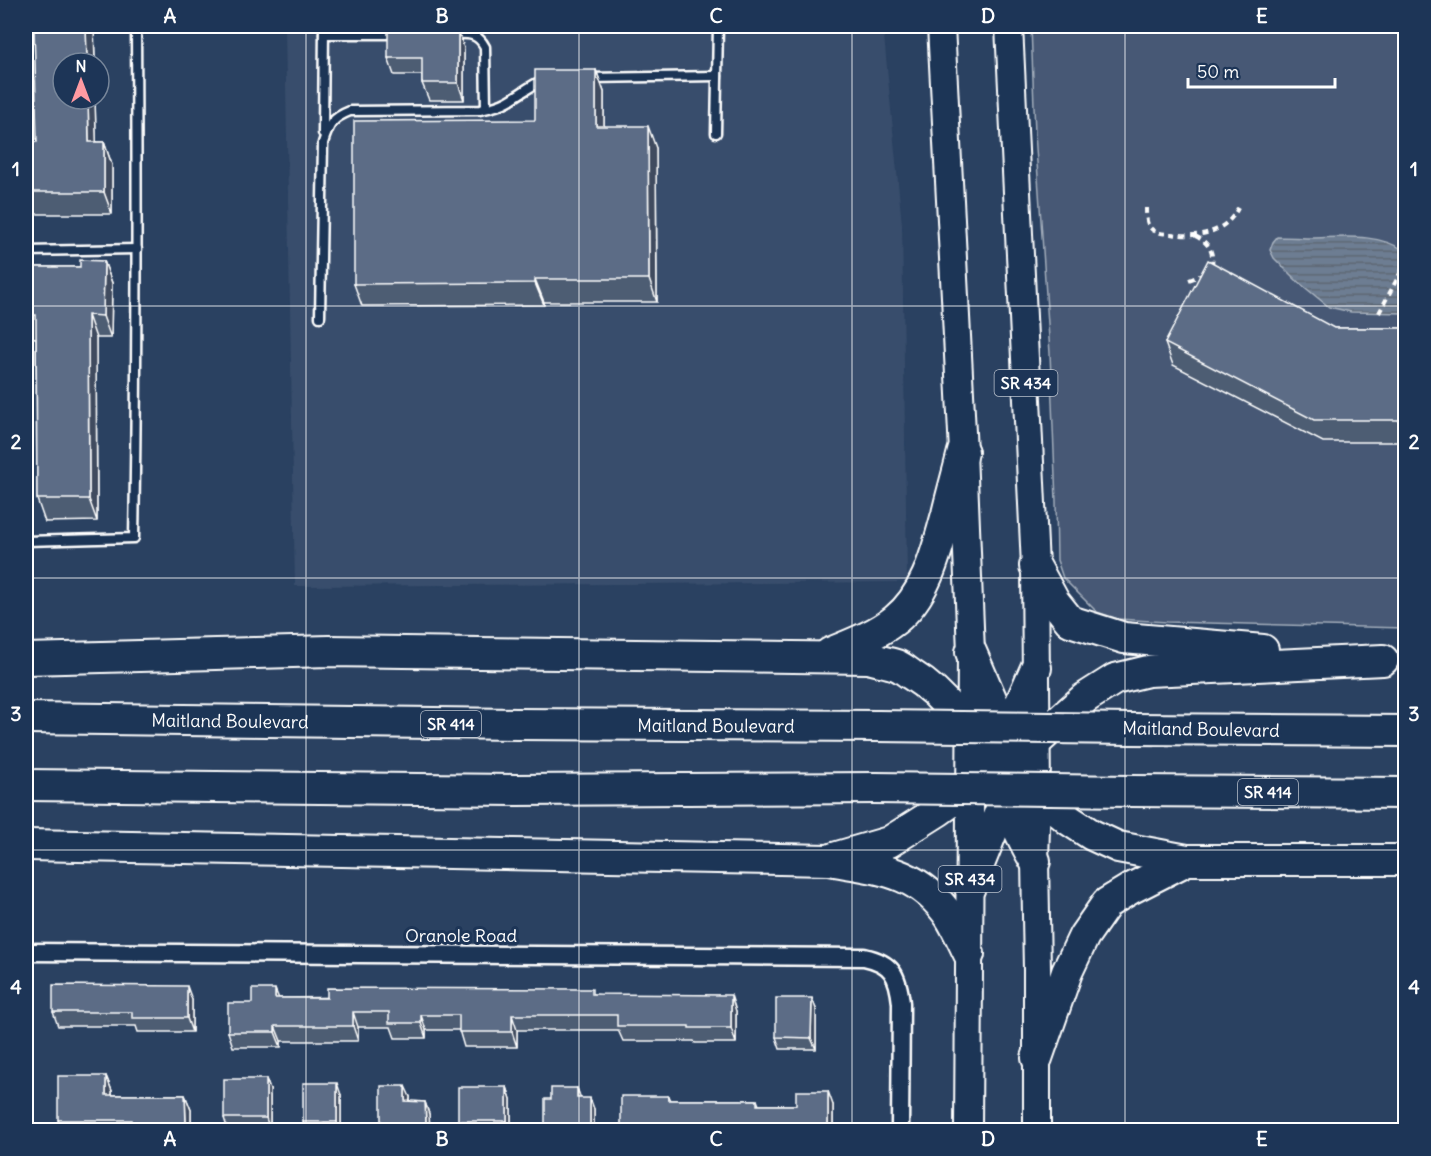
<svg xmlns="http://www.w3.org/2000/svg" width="1431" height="1156" viewBox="0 0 1431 1156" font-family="Delius,sans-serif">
  <defs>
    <pattern id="water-rules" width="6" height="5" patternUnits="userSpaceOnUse" patternTransform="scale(1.5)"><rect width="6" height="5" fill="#6d7d92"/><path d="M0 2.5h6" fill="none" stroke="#5e6772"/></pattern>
  </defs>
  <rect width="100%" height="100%" fill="#2a4161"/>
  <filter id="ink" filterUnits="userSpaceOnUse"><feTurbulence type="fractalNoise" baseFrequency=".0167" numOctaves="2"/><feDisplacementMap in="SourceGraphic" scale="12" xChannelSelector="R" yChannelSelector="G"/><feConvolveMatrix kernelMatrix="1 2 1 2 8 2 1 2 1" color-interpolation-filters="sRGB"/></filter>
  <g filter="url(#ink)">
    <!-- built -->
    <polygon fill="#394e6c" points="285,26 883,26 902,225 907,582 295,586"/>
    <!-- grass -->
    <polygon fill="#465975" stroke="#a2acba" stroke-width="1.5" points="1031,26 1405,26 1405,628 1167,622 1118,619 1097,612 1063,578 1057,560 1056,501 1050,353 1035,133"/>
    <!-- water -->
    <path fill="url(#water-rules)" stroke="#a7b1be" stroke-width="1.5" d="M1277 237C1289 237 1302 238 1314 238 1345 237 1378 233 1405 251V313L1351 312 1329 307 1296 280 1274 258 1270 250 1273 242Z"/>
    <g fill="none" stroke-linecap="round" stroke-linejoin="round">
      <defs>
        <g id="service">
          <polyline points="324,34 398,34"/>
          <path d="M450 34C466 34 477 31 485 47L486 108"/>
          <polyline points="589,78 717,76"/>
          <polyline points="323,133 324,26"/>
          <polyline points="716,133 718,26"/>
          <polyline points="26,251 137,249"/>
          <path d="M320 317 323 143C329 124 332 118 350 111L480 110C490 108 499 106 508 101 520 94 530 86 543 80"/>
          <path d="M26 541 134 538C137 367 137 196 136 26"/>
        </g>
        <path id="minor" d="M26 952 864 957C892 963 898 975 901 1003L900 1130"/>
        <g id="primary">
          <polyline points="941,26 963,452 971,652 968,1130"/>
          <polyline points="1009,26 1035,566 1037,793 1035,861 1037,970 1037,1130"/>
        </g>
        <g id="motorway">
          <polyline points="1035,566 1054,601 1070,621 1124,638 1263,650"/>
          <polyline points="971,652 1021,768 1037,793 1069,820 1092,835 1118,847 1187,860 1406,860"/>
          <path d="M830 653C852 644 876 635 895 620 927 595 937 550 947 514 952 493 958 472 963 452"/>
          <path d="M26 659 329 651 869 658C878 661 888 662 896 665 902 667 907 672 912 675 930 686 943 699 956 715 992 761 1007 812 1035 861"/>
          <path id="s1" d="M26 718 517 724 877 726"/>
          <polyline points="1132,729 1406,731"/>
          <polyline points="26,785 515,790 875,788"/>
          <polyline points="1131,791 1406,793"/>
          <path d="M26 845 829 860C879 869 918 870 950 917 957 928 963 942 969 954"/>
          <polyline points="834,858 889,842 938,811 970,788 988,765 1006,736 1036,668"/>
          <polyline points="970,887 1005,799 1021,768 1037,741 1085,698 1115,679 1148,671 1383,660"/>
          <polyline points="1037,1058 1067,972 1084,936 1107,903 1130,889 1187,860"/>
        </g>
      </defs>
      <!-- service casing -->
      <use href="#service" stroke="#fff" stroke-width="13"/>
      <!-- minor casing -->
      <use href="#minor" stroke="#fff" stroke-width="21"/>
      <!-- primary casing -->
      <use href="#primary" stroke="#fff" stroke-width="30"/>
      <!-- motorway casing -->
      <use href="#motorway" stroke="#fff" stroke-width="34"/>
      <!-- path -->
      <g stroke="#fff" stroke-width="4" stroke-dasharray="6 4.5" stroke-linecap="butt">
        <path d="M1146 208C1146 213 1146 222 1149 226 1153 233 1163 234 1171 234 1196 238 1225 234 1238 208"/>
        <path d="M1195 236C1208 242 1214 251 1212 265"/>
        <polyline points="1189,280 1202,275"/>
        <polyline points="1379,313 1406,262"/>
      </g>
      <!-- service -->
      <use href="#service" stroke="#1d3557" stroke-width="8"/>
      <!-- minor -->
      <use href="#minor" stroke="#1d3557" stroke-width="16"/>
      <!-- primary -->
      <use href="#primary" stroke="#1d3557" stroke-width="26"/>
      <!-- motorway -->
      <use href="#motorway" stroke="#1d3557" stroke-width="30"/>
      <defs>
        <g id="motorway-bridge">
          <polyline points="877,726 1132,729"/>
          <polyline points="875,788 1131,791"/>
        </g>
      </defs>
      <!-- motorway-bridge casing -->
      <use href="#motorway-bridge" stroke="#fff" stroke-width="34" stroke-linecap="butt"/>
      <!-- motorway-bridge -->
      <use href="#motorway-bridge" stroke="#1d3557" stroke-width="30"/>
    </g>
    <!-- wall -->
    <g fill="#4e5d73" stroke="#fff" stroke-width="1.5">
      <polygon points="34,26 94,26 95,63 63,63 63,99 95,99 96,142 104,142 112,165 112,214 26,214 26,142 37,142"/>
      <polygon points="458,30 464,48 464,100 429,100 422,83 422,75 394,75 388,58"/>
      <polygon points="596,70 604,92 604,126 656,148 657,302 544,302 544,305 362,306 354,284 535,120"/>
      <polygon points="104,261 112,283 111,338 96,338 97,521 45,522 37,499 36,338 26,337 26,267 80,267"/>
      <polygon points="1334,328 1406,328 1406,442 1323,442 1173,365 1165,343"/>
      <polygon points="594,994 736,1011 736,1043 695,1043 694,1041 623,1041 618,1030 517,1030 517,1047 464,1047 459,1030 426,1030 426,1038 395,1038 391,1027 358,1027 358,1041 281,1041 281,1047 233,1047 228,1032 252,1003 279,998"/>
      <polygon points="192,1000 192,1032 138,1032 136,1026 58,1026 53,1012"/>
      <polygon points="816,1009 816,1049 780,1049 776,1037"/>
      <polygon points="106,1076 112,1091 112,1095 185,1095 191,1110 191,1131 62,1131 58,1120"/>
      <polygon points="266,1079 270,1090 270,1130 228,1130 224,1118"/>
      <polygon points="507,1087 511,1099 511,1131 462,1131 458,1121"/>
      <polygon points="577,1088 580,1098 594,1109 594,1131 546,1131 545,1127 551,1099"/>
      <polygon points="341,1095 341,1131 306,1131 303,1122"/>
      <polygon points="668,1096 670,1100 757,1100 759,1105 833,1105 833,1131 621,1131 621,1129"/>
      <polygon points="410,1097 410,1101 425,1102 429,1114 430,1131 383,1131 381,1124"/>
    </g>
    <!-- shaded-wall -->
    <g fill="#404c5e" stroke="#fff" stroke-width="1.5">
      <polygon points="86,26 94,26 95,63 87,63"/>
      <polygon points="458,30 464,48 464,100 458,83"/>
      <polygon points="596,70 604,92 604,148 596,126"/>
      <polygon points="88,99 95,99 97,165 89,142"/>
      <polygon points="648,126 656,148 657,302 649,279"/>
      <polygon points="104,142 112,165 112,214 104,192"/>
      <polygon points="104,261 112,283 111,338 103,316"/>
      <polygon points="535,279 544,302 544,305 535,283"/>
      <polygon points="88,315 96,338 97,521 89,499"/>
      <polygon points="187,986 192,1000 192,1032 187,1018"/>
      <polygon points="275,989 281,1004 275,998"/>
      <polygon points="731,995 736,1011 736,1043 731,1028"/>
      <polygon points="812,998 816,1009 816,1049 811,1038"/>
      <polygon points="353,1012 358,1027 358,1041 353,1026"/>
      <polygon points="421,1015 426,1030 426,1038 421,1023"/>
      <polygon points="512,1015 517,1030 517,1047 512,1032"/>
      <polygon points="275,1026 281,1041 281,1047 275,1032"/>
      <polygon points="106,1076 112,1091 112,1109 106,1095"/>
      <polygon points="266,1079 270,1090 270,1130 266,1118"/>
      <polygon points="337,1083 341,1095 341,1131 340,1131 337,1122"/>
      <polygon points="405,1086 410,1097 409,1113 405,1101"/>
      <polygon points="507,1087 511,1099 511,1131 507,1121"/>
      <polygon points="577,1088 581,1099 577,1098"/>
      <polygon points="828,1091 833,1105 833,1131 829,1131 828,1129"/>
      <polygon points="26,1093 32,1110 32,1131 28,1131 26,1125"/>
      <polygon points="185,1095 191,1110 191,1131 188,1131 186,1124"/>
      <polygon points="590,1098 594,1109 594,1131 591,1131 590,1127"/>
      <polygon points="425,1102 429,1114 430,1131 428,1131 426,1124"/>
    </g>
    <!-- building -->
    <g fill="#5b6c86" stroke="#fff" stroke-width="1.5">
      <polygon points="34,26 86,26 87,63 63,63 63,99 88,99 89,142 104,142 104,192 26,192 26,142 37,142"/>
      <polygon points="388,30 458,30 458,83 422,83 422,58 388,58"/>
      <polygon points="535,70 596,70 596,126 648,126 649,279 535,279 535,283 354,284 354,121 535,120"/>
      <polygon points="80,260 104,261 103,316 88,315 89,499 37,499 36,315 26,315 26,267 80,267"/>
      <polygon points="1208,260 1334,328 1406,328 1406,420 1314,420 1165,343"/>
      <polygon points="53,985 187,986 187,1018 132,1018 132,1012 53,1012"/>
      <polygon points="327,988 592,989 592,994 731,995 731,1028 689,1028 689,1026 617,1026 617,1015 512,1015 512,1032 459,1032 459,1015 421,1015 421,1023 389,1023 389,1012 353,1012 353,1026 275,1026 275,1032 228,1032 228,1003 252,1003 252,989 275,989 275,998 327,998"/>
      <polygon points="776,998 812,998 811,1038 776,1037"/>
      <polygon points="58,1076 106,1076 106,1095 185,1095 186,1124 132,1125 132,1120 58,1120"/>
      <rect x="224" y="1079" width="42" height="39"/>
      <rect x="303" y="1083" width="34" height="39"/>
      <polygon points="381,1086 405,1086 405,1101 425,1102 426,1124 381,1124"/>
      <rect x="458" y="1087" width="49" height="34"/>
      <polygon points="551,1088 577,1088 577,1098 590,1098 590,1127 545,1127 545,1099 551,1099"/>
      <polygon points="796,1091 828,1091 828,1129 621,1129 621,1096 668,1096 668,1100 757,1100 757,1105 796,1105"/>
    </g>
  </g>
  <!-- grid -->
  <path fill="none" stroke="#fff" stroke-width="1.5" stroke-opacity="0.55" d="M306 26V1130M579 26V1130M852 26V1130M1125 26V1130M26 306H1406M26 578H1406M26 850H1406"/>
  <g text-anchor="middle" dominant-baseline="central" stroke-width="6" stroke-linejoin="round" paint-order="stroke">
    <!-- shield labels -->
    <g fill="#1d3557" stroke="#bbc2cd" stroke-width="1.5">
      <rect x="994.5" y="370" width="63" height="26" rx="4.5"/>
      <rect x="421" y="711" width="60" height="26" rx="4.5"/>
      <rect x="1238" y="779" width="60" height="26" rx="4.5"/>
      <rect x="938.5" y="866" width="63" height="26" rx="4.5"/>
    </g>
    <g font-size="16" font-weight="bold" fill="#fff">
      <text x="1026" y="383">SR 434</text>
      <text x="451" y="724">SR 414</text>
      <text x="1268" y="792">SR 414</text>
      <text x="970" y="879">SR 434</text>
    </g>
    <!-- street labels -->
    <g font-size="18" fill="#fff" stroke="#1d3557">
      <text stroke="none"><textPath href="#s1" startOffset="204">Maitland Boulevard</textPath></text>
      <text stroke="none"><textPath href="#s1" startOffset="690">Maitland Boulevard</textPath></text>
      <text transform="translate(1201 729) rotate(1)">Maitland Boulevard</text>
      <text x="461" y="935">Oranole Road</text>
    </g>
  </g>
  <!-- margin -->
  <rect width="1431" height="1156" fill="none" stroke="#1d3557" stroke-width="66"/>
  <!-- north arrow -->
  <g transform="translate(81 81)"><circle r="28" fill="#1d3557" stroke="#77869a" stroke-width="1.5"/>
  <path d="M0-4.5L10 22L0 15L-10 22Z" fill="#ff9aa2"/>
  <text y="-9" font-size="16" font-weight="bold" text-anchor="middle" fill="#ffffff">N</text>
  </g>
  <!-- scale -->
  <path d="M1188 78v9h147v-9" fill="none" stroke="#ffffff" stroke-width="3"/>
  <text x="1197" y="78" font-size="18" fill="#ffffff" stroke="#1d3557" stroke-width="4.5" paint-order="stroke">50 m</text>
  <rect x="33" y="33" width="1365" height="1090" fill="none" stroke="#fff" stroke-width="2"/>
  <g font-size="20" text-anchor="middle" font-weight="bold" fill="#fff">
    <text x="170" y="23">A</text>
    <text x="442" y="23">B</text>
    <text x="716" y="23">C</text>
    <text x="988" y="23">D</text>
    <text x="1262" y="23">E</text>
    <text x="16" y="176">1</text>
    <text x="1414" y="176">1</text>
    <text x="16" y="449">2</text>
    <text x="1414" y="449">2</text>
    <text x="16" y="721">3</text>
    <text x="1414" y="721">3</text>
    <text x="16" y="994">4</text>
    <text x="1414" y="994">4</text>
    <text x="170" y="1146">A</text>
    <text x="442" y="1146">B</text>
    <text x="716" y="1146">C</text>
    <text x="988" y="1146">D</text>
    <text x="1262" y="1146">E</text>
  </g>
</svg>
